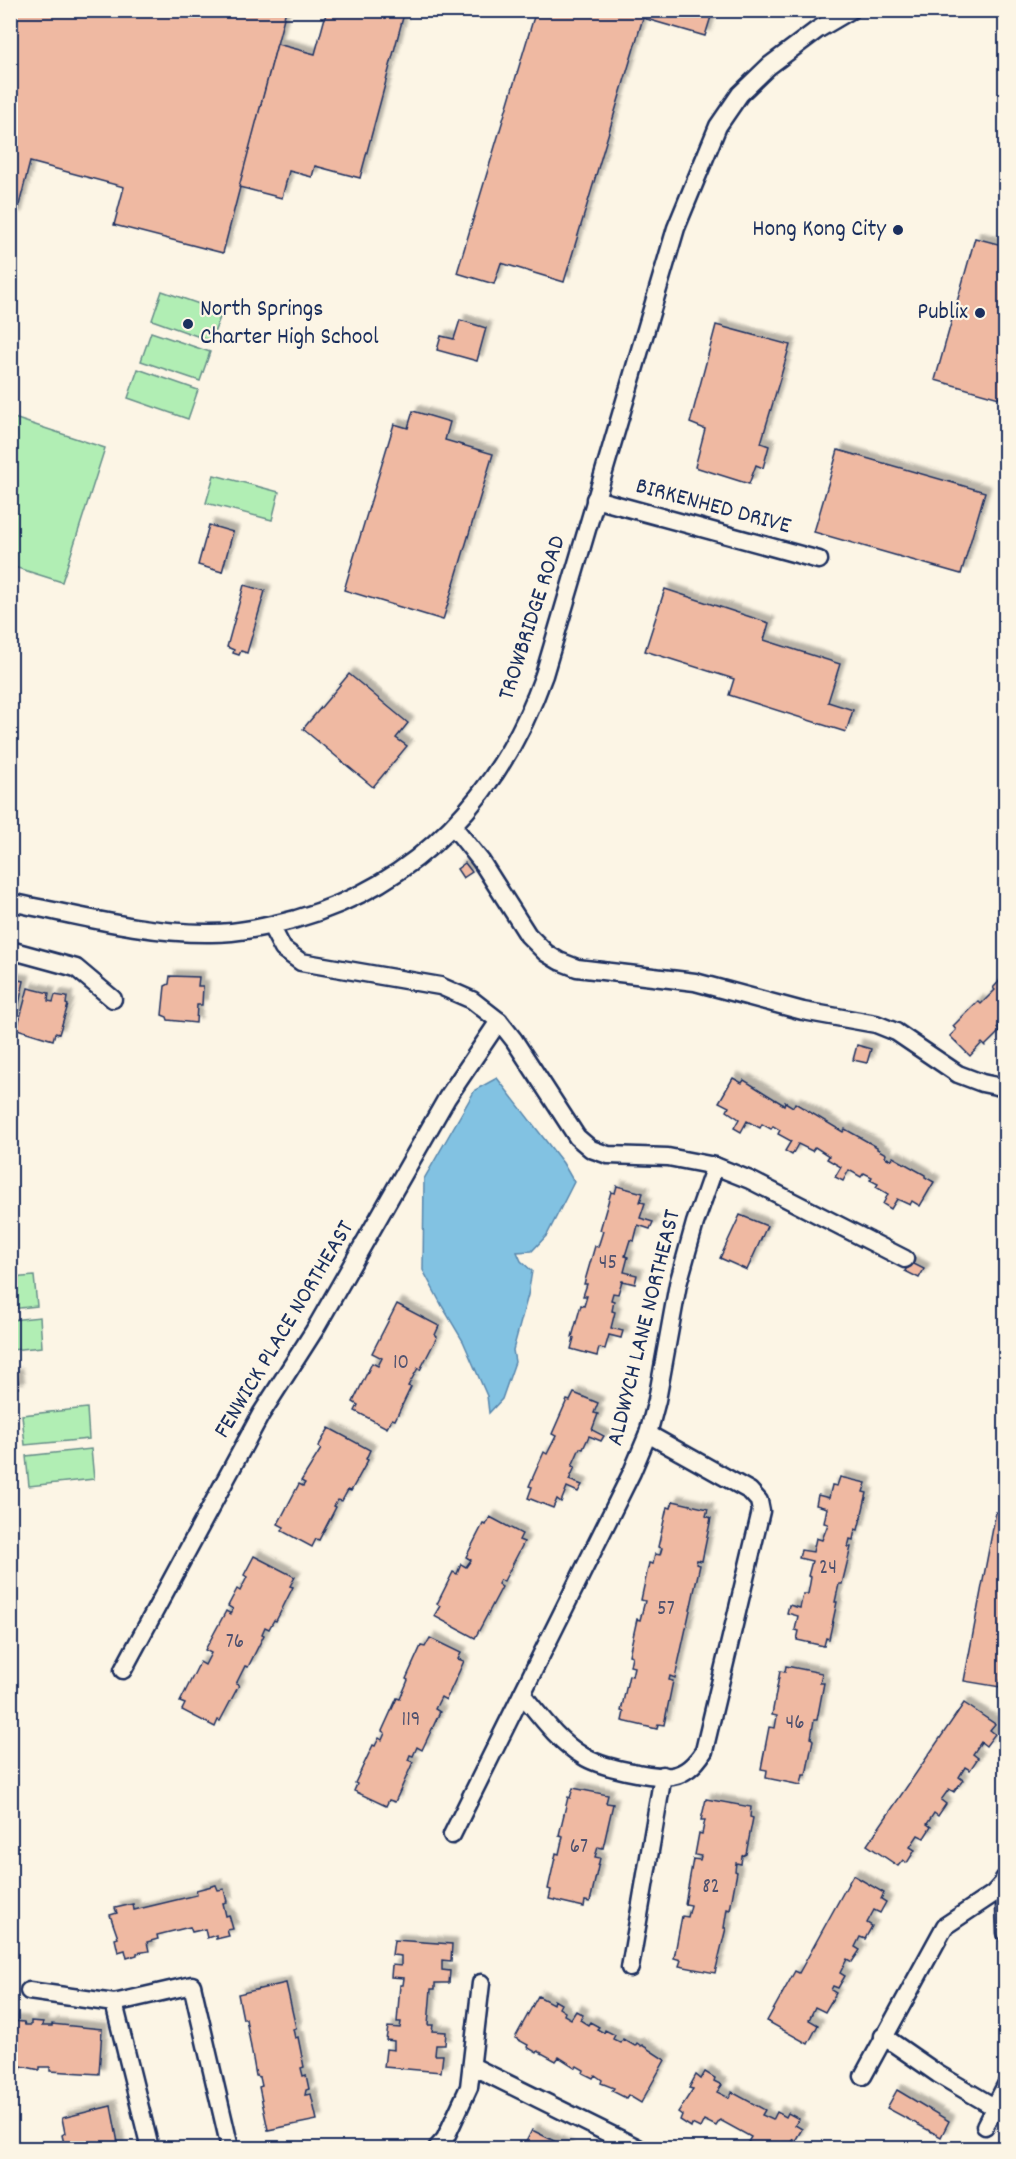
<svg xmlns="http://www.w3.org/2000/svg" width="1016" height="2159" viewBox="0 0 1016 2159" font-family="Dekko,sans-serif">
  <defs>
    <filter id="shadow"><feDropShadow dx="5.5" dy="-5.5" stdDeviation="1.5" flood-color="#0004"/></filter>
  </defs>
  <rect width="100%" height="100%" fill="#fcf5e5"/>
  <filter id="ink" filterUnits="userSpaceOnUse"><feTurbulence type="fractalNoise" baseFrequency=".0167" numOctaves="2"/><feDisplacementMap in="SourceGraphic" scale="12" xChannelSelector="R" yChannelSelector="G"/><feConvolveMatrix kernelMatrix="1 2 1 2 8 2 1 2 1" color-interpolation-filters="sRGB"/></filter>
  <g filter="url(#ink)">
    <!-- green -->
    <g fill="#b1eeb4" stroke="#668e89" stroke-width="1.5">
      <polygon points="162,291 222,312 211,341 152,320"/>
      <polygon points="151,332 210,352 200,381 141,361"/>
      <polygon points="138,369 198,390 188,419 128,398"/>
      <polygon points="11,417 105,448 62,582 11,566"/>
      <polygon points="214,475 279,492 272,520 206,503"/>
      <polygon points="34,1276 37,1306 11,1309 11,1278"/>
      <polygon points="40,1317 42,1347 11,1350 11,1320"/>
      <polygon points="87,1408 89,1439 25,1445 22,1415"/>
      <polygon points="91,1449 94,1479 29,1486 26,1456"/>
    </g>
    <!-- water -->
    <polygon fill="#82c2e2" stroke="#5987ad" stroke-width="1.5" points="497,1078 563,1163 574,1182 547,1235 532,1251 517,1252 521,1261 532,1271 528,1295 513,1350 515,1362 502,1399 489,1413 487,1396 463,1341 442,1306 423,1270 424,1179 475,1090"/>
    <!-- building -->
    <g fill="#efb9a2" stroke="#1b2f5e" stroke-width="1.5" filter="url(#shadow)">
      <polygon points="10,10 286,10 223,253 114,225 124,187 30,162 16,217 10,215"/>
      <polygon points="327,10 405,10 360,178 315,166 312,177 289,171 282,198 239,187 277,44 315,54"/>
      <polygon points="536,10 713,10 705,36 643,18 564,282 501,263 494,284 457,273"/>
      <polygon points="975,238 1006,246 1006,418 1001,417 1003,399 935,380"/>
      <polygon points="460,320 486,328 477,361 437,350 441,336 454,339"/>
      <polygon points="716,325 790,345 761,443 769,446 763,468 756,465 749,484 695,467 705,429 690,423"/>
      <polygon points="413,411 450,422 445,440 493,454 443,620 344,590 394,424 408,428"/>
      <polygon points="838,450 985,492 961,574 814,532"/>
      <polygon points="1001,506 1006,506 1006,566 1000,566"/>
      <polygon points="209,525 233,532 222,572 198,565"/>
      <polygon points="244,585 265,591 247,653 241,651 239,655 233,653 234,650 227,647"/>
      <polygon points="665,589 769,623 764,640 840,664 828,702 853,710 846,732 729,695 734,679 645,651"/>
      <polygon points="349,674 408,723 396,738 407,746 373,787 303,729"/>
      <polygon points="465,863 472,872 463,878 457,869"/>
      <polygon points="1006,974 1006,1020 997,1028 1000,1031 985,1046 982,1043 970,1056 950,1036 956,1030 953,1026 978,1001 981,1004 995,990 993,988"/>
      <polygon points="170,976 199,977 198,986 203,986 202,1005 197,1005 196,1023 168,1020 167,1017 162,1015 165,986 169,984"/>
      <polygon points="10,979 24,981 16,1018 10,1017"/>
      <polygon points="28,988 49,993 48,1001 53,1002 55,995 67,997 66,1004 68,1005 59,1034 55,1033 53,1040 17,1029"/>
      <polygon points="857,1045 871,1049 867,1063 853,1060"/>
      <polygon points="733,1078 742,1083 744,1080 784,1105 785,1102 793,1107 795,1103 843,1132 845,1129 877,1147 877,1149 886,1154 885,1157 891,1160 893,1157 925,1175 925,1177 934,1182 920,1206 912,1201 910,1205 897,1199 891,1209 883,1204 888,1194 876,1187 878,1184 870,1180 872,1177 864,1173 861,1177 849,1170 843,1181 835,1177 841,1167 827,1159 829,1156 815,1147 812,1151 798,1144 792,1155 785,1151 791,1141 778,1134 780,1130 773,1126 771,1129 762,1124 760,1128 747,1121 741,1132 734,1128 739,1119 727,1111 729,1107 719,1102"/>
      <polygon points="617,1186 643,1193 640,1202 645,1203 640,1218 653,1222 650,1229 638,1225 634,1241 630,1240 625,1256 628,1257 624,1272 637,1275 635,1284 622,1281 618,1294 613,1293 611,1300 614,1301 612,1311 615,1312 611,1328 623,1331 621,1338 609,1335 605,1349 599,1348 597,1356 571,1349 574,1338 572,1337 581,1305 584,1306 587,1296 583,1296 587,1284 584,1284 595,1246 598,1247 603,1231 600,1230 611,1192 615,1193"/>
      <polygon points="740,1215 767,1226 747,1270 720,1258"/>
      <polygon points="910,1262 924,1269 919,1278 905,1271"/>
      <polygon points="397,1304 439,1326 435,1335 437,1337 420,1370 418,1368 408,1386 411,1387 395,1420 392,1419 387,1428 355,1411 358,1405 353,1402 372,1363 378,1366 382,1358 372,1353"/>
      <polygon points="17,1374 19,1388 10,1389 10,1375"/>
      <polygon points="574,1393 598,1403 594,1413 598,1414 592,1430 604,1436 601,1441 589,1436 583,1449 580,1448 572,1466 575,1467 569,1480 582,1485 578,1492 567,1487 561,1502 557,1499 553,1508 528,1498 532,1487 529,1486 544,1452 547,1454 556,1436 552,1434 567,1400 570,1401"/>
      <polygon points="329,1428 370,1450 366,1459 368,1460 351,1491 348,1490 342,1501 338,1500 334,1506 336,1507 319,1540 316,1539 312,1547 282,1531 284,1527 278,1524 299,1484 303,1486 305,1483 301,1481 321,1449 318,1447"/>
      <polygon points="840,1477 866,1483 863,1492 867,1493 858,1530 855,1529 853,1540 850,1539 848,1547 851,1547 842,1584 839,1584 835,1602 837,1602 829,1639 826,1638 824,1646 797,1640 799,1631 795,1630 798,1616 787,1613 789,1605 800,1608 803,1594 808,1594 811,1577 808,1576 812,1561 799,1558 801,1550 813,1552 816,1538 822,1540 828,1524 824,1523 827,1508 816,1505 818,1495 829,1498 832,1485 837,1486"/>
      <polygon points="673,1501 708,1509 706,1516 711,1518 702,1561 697,1560 696,1564 700,1565 675,1678 670,1676 669,1680 673,1681 664,1725 658,1724 657,1729 622,1721 624,1712 621,1711 629,1675 632,1676 634,1667 630,1666 632,1656 629,1655 637,1619 640,1620 645,1601 641,1600 649,1563 653,1564 655,1554 660,1555 662,1548 658,1547 667,1507 671,1508"/>
      <polygon points="996,1512 1006,1514 1006,1653 1003,1665 1006,1666 1006,1681 1001,1680 1000,1687 964,1681"/>
      <polygon points="490,1517 522,1534 519,1540 524,1542 504,1581 500,1580 498,1584 502,1587 475,1638 434,1616 440,1606 437,1604 453,1572 457,1574 461,1564 466,1567 471,1560 466,1557 483,1524 486,1525"/>
      <polygon points="254,1556 295,1577 290,1586 293,1587 276,1621 274,1620 269,1629 265,1627 262,1634 264,1635 248,1667 245,1666 236,1684 239,1685 220,1721 218,1720 215,1727 182,1710 185,1704 180,1702 200,1662 205,1665 211,1653 205,1650 226,1611 231,1614 233,1609 228,1606 237,1589 240,1591 247,1577 244,1575"/>
      <polygon points="430,1638 461,1653 458,1659 464,1661 446,1700 441,1697 435,1709 440,1712 422,1750 417,1747 413,1756 410,1755 408,1760 413,1762 395,1802 389,1800 386,1806 354,1791 357,1784 355,1783 373,1745 375,1746 379,1738 382,1740 385,1733 382,1731 397,1698 400,1699 408,1680 406,1679 421,1646 425,1647"/>
      <polygon points="786,1666 822,1673 820,1683 824,1683 817,1720 814,1720 811,1738 813,1740 806,1775 803,1775 801,1785 766,1778 767,1770 761,1769 769,1727 775,1728 777,1716 772,1715 780,1671 785,1672"/>
      <polygon points="964,1703 995,1724 990,1730 995,1734 986,1746 981,1742 973,1754 978,1758 970,1770 965,1767 959,1777 963,1780 954,1792 949,1789 941,1800 946,1804 938,1816 934,1813 927,1824 931,1827 924,1838 918,1835 910,1847 915,1850 907,1863 903,1860 898,1866 867,1845"/>
      <polygon points="573,1788 608,1795 606,1803 613,1804 603,1848 598,1847 595,1857 600,1858 590,1902 585,1901 584,1907 549,1899 551,1890 548,1889 556,1853 559,1854 563,1836 559,1835 568,1797 570,1798"/>
      <polygon points="706,1799 751,1807 750,1817 753,1818 746,1854 742,1856 741,1864 736,1863 735,1871 737,1872 730,1910 727,1909 724,1928 726,1928 715,1973 679,1966 681,1960 674,1958 682,1916 688,1917 691,1905 685,1904 693,1859 700,1860 701,1856 695,1855 699,1833 702,1834 705,1820 701,1820"/>
      <polygon points="853,1875 884,1893 881,1899 886,1902 880,1913 874,1910 867,1923 872,1926 865,1939 860,1937 855,1947 860,1950 852,1962 847,1959 840,1973 845,1976 838,1988 833,1986 831,1990 836,1993 825,2012 815,2007 809,2020 818,2025 808,2044 767,2021 795,1971 799,1973"/>
      <polygon points="216,1885 218,1890 224,1889 227,1902 223,1903 226,1916 229,1915 233,1929 227,1930 229,1936 216,1939 216,1935 207,1938 205,1929 192,1932 190,1927 157,1935 158,1939 147,1942 149,1951 137,1953 137,1955 127,1958 125,1950 118,1952 115,1939 118,1938 110,1915 117,1913 115,1908 133,1904 134,1910 197,1895 196,1890"/>
      <polygon points="394,1940 452,1944 451,1961 442,1960 442,1970 450,1971 449,1983 435,1983 435,1989 431,1989 428,2025 433,2025 432,2031 446,2032 445,2045 436,2045 435,2055 443,2055 441,2072 384,2067 386,2049 394,2050 394,2041 386,2040 388,2027 400,2028 401,2022 397,2022 400,1985 403,1985 404,1978 391,1977 392,1965 401,1966 401,1956 392,1955"/>
      <polygon points="286,1983 296,2028 293,2029 295,2038 298,2037 304,2067 301,2068 303,2076 306,2075 309,2089 306,2090 305,2095 311,2094 317,2120 268,2130 259,2087 262,2086 260,2077 256,2076 246,2019 243,2019 238,1994"/>
      <polygon points="538,1996 553,2004 554,2000 561,2004 559,2008 565,2012 564,2015 571,2019 576,2011 583,2015 580,2020 588,2025 590,2022 599,2027 597,2029 604,2033 605,2030 615,2035 613,2039 621,2043 623,2039 635,2046 637,2043 641,2046 642,2045 665,2060 641,2103 628,2095 626,2098 612,2091 614,2088 601,2083 602,2080 595,2075 593,2078 583,2073 584,2070 577,2066 576,2068 559,2057 556,2061 538,2051 537,2053 527,2047 528,2045 515,2038"/>
      <polygon points="12,2021 24,2022 25,2025 31,2025 31,2021 43,2022 42,2026 52,2026 52,2024 102,2029 99,2074 50,2071 50,2067 40,2067 40,2070 21,2066 21,2069 10,2069"/>
      <polygon points="705,2072 715,2078 714,2081 722,2085 717,2092 729,2098 732,2092 765,2110 762,2115 773,2120 777,2112 786,2117 788,2113 799,2119 795,2125 802,2129 795,2141 793,2139 787,2148 758,2148 748,2142 751,2137 720,2120 716,2126 704,2120 700,2128 692,2124 691,2127 680,2120 682,2115 678,2112 693,2089 689,2088 696,2075 701,2079"/>
      <polygon points="897,2090 949,2121 941,2137 887,2108"/>
      <polygon points="111,2106 119,2148 65,2148 62,2135 65,2133 62,2118"/>
      <polygon points="532,2130 568,2148 523,2148"/>
    </g>
    <g fill="none" stroke-linecap="round" stroke-linejoin="round">
      <defs>
        <g id="street">
          <polyline points="595,499 819,560"/>
          <polyline points="453,826 481,861 528,935 546,953 559,961 577,968 695,982 803,1011 876,1024 896,1032 958,1074 982,1083 1006,1088"/>
          <path d="M10 902C77 915 144 934 211 933 240 933 269 926 296 919 419 884 502 793 544 675L676 228 718 126 740 94 769 66 817 30 851 10"/>
          <polyline points="271,926 283,949 301,962 440,986 472,1000 499,1021 514,1040 577,1137 591,1149 608,1155 668,1157 715,1166 750,1180 905,1259"/>
          <polyline points="10,950 76,968 113,999"/>
          <polyline points="123,1670 261,1414 314,1331 447,1098 499,1021"/>
          <path d="M522 1694C541 1717 558 1741 583 1756 599 1767 653 1778 672 1776 686 1774 697 1762 704 1751L761 1511 759 1501 750 1491 648 1434"/>
          <polyline points="452,1835 632,1472 648,1434 657,1400 678,1284 695,1223 715,1166"/>
          <polyline points="1004,1879 1006,1933"/>
          <polyline points="630,1968 663,1775"/>
          <polyline points="29,1991 114,2003 192,1985 230,2148"/>
          <polyline points="114,2003 150,2148"/>
          <polyline points="883,2036 938,2074 994,2107"/>
          <polyline points="472,2066 638,2148"/>
          <polyline points="863,2076 945,1926 993,1894 1003,1883"/>
          <polyline points="985,2126 1006,2085"/>
          <polyline points="437,2148 445,2139 469,2087 481,1983"/>
        </g>
      </defs>
      <!-- street casing -->
      <use href="#street" stroke="#1b2f5e" stroke-width="21"/>
      <!-- street -->
      <use href="#street" stroke="#fcf5e5" stroke-width="16"/>
    </g>
  </g>
  <!-- markers -->
  <g fill="#1b2f5e" stroke="#fcf5e5" stroke-width="2">
    <circle cx="898" cy="230" r="6"/>
    <circle cx="980" cy="313" r="6"/>
    <circle cx="188" cy="324" r="6"/>
  </g>
  <g text-anchor="middle" dominant-baseline="central" stroke-width="4.5" stroke-linejoin="round" paint-order="stroke">
    <!-- number labels -->
    <g font-size="21" fill="#50526f">
      <text x="608" y="1264">45</text>
      <text x="401" y="1364">10</text>
      <text x="828" y="1569">24</text>
      <text x="666" y="1610">57</text>
      <text x="235" y="1643">76</text>
      <text x="411" y="1721">119</text>
      <text x="795" y="1724">46</text>
      <text x="579" y="1848">67</text>
      <text x="711" y="1888">82</text>
    </g>
    <!-- poi labels -->
    <g font-size="24" fill="#1b2f5e" stroke="#fcf5e5" text-anchor="end">
      <text x="886" y="230">Hong Kong City</text>
      <text x="200" y="310" text-anchor="start">North Springs<tspan x="200" dy="28">Charter High School</tspan></text>
      <text x="968" y="313">Publix</text>
    </g>
    <!-- street labels -->
    <g font-size="24" fill="#1b2f5e" stroke="#fcf5e5">
      <text transform="translate(713 507) rotate(15)">BIRKENHED DRIVE</text>
      <text transform="translate(533 618) rotate(-72)">TROWBRIDGE ROAD</text>
      <text transform="translate(645 1328) rotate(-76)">ALDWYCH LANE NORTHEAST</text>
      <text transform="translate(285 1330) rotate(-59)">FENWICK PLACE NORTHEAST</text>
    </g>
  </g>
  <!-- margin -->
  <rect width="1016" height="2159" fill="none" stroke="#fcf5e5" stroke-width="36"/>
  <rect x="18" y="18" width="980" height="2123" fill="none" stroke="#1b2f5e" stroke-width="2" filter="url(#ink)"/>
</svg>
